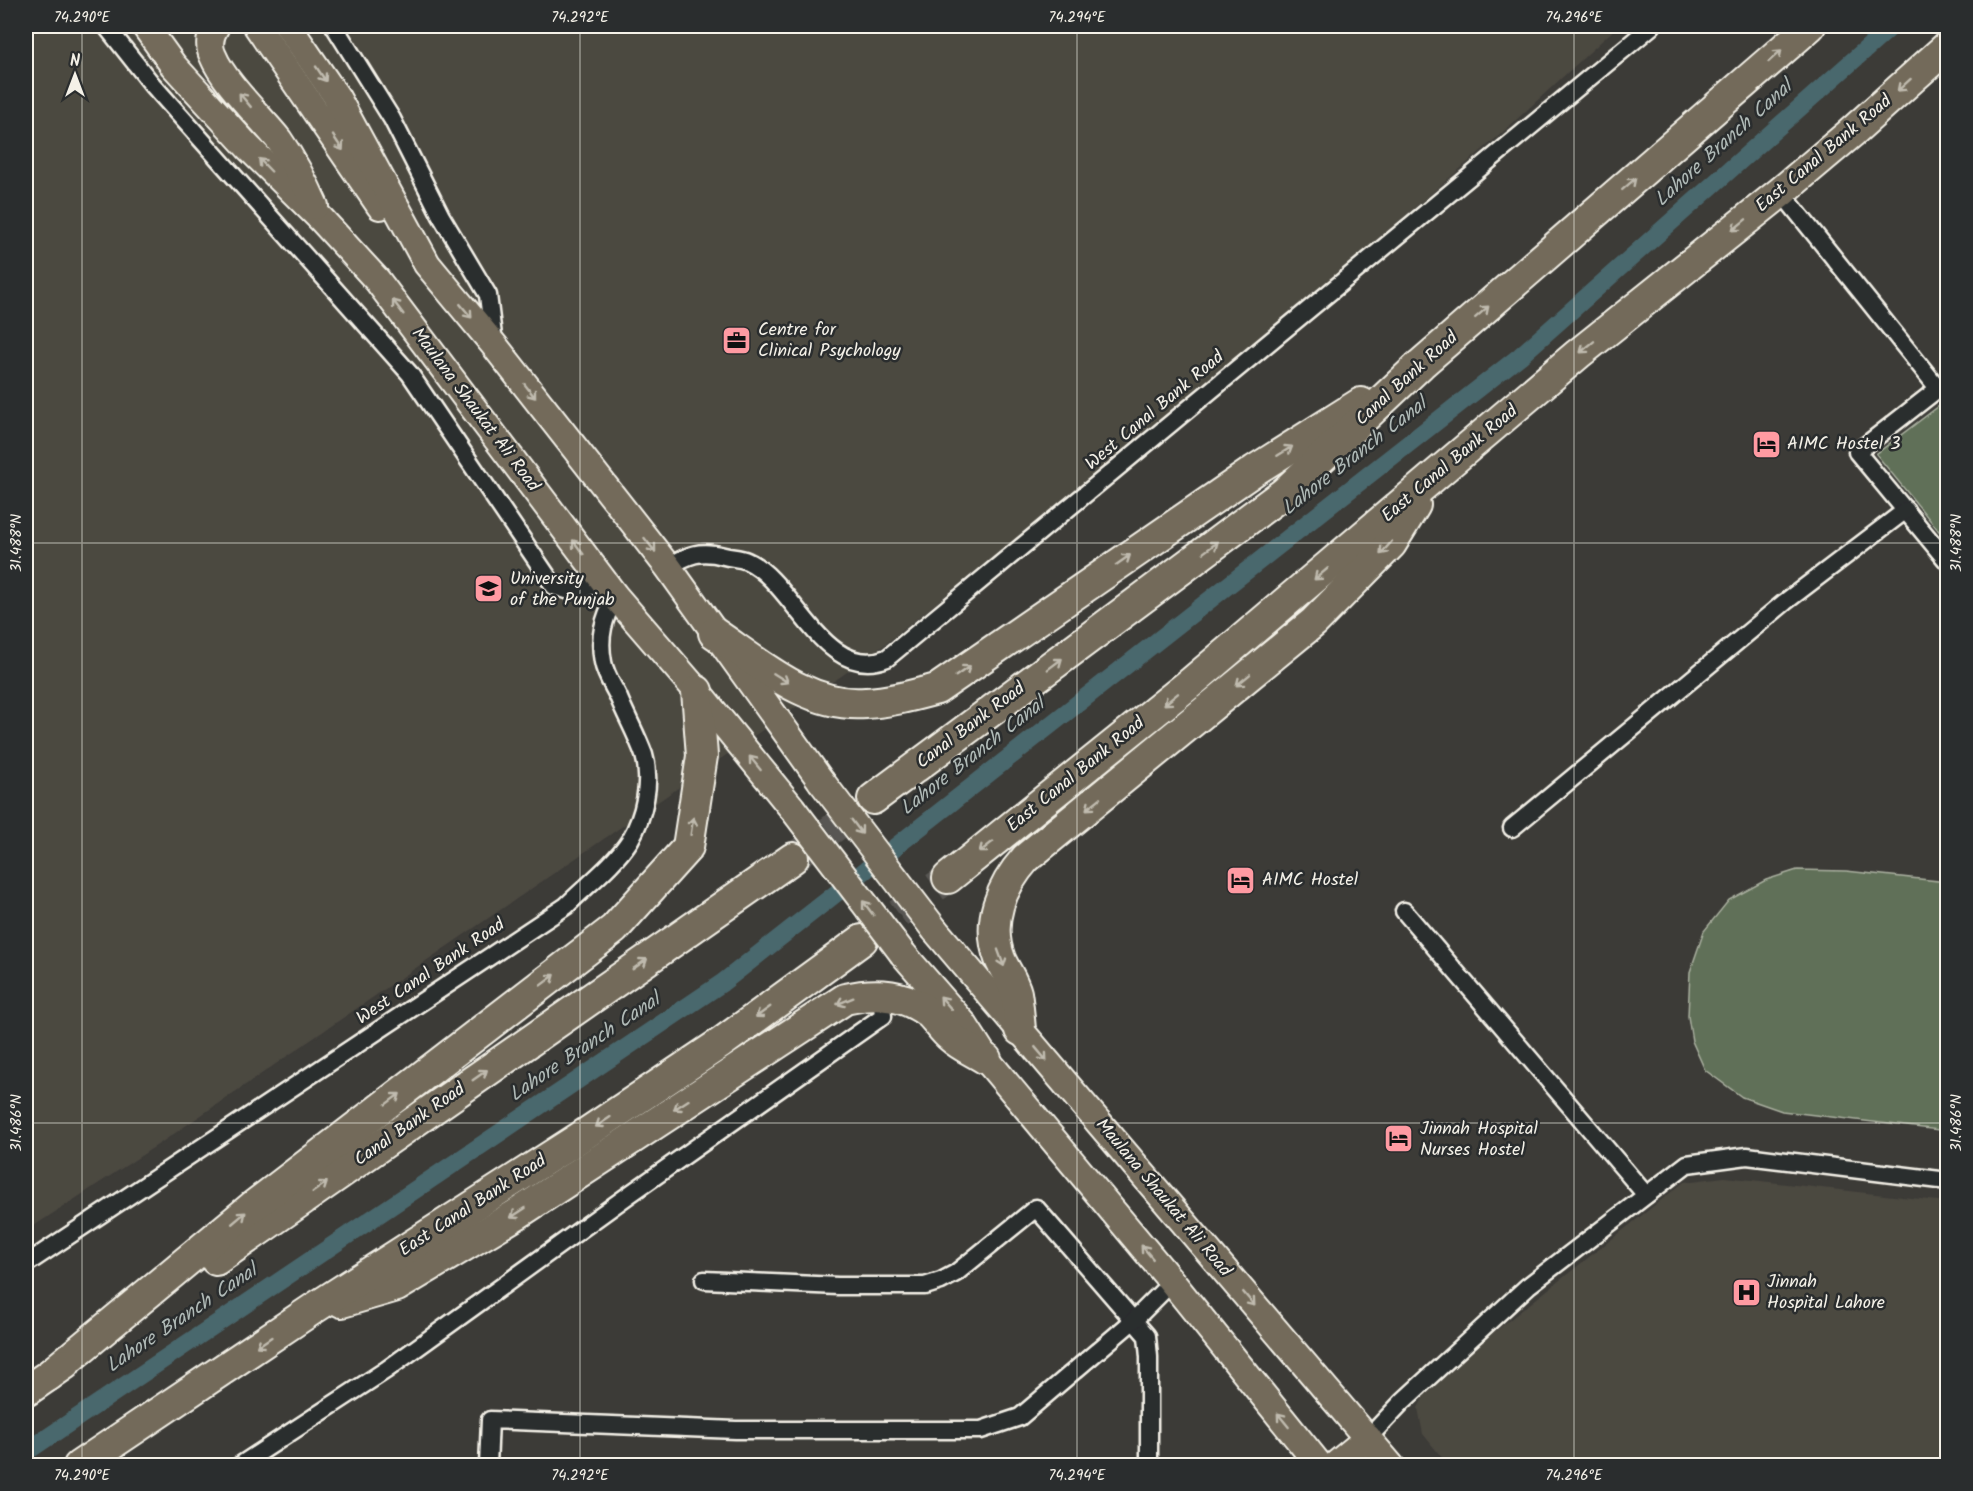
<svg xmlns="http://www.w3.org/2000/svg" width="1973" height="1491" viewBox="0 0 1973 1491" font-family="Kalam,sans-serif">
  <rect width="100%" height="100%" fill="#3c3b37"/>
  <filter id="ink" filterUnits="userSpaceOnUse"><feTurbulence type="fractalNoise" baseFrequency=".0167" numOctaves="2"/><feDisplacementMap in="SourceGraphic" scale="12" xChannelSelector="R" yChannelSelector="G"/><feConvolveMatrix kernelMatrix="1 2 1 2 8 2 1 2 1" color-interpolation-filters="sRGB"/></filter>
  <g filter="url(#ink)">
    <!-- built -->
    <g fill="#4b4841">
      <polygon points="26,26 1618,26 1501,134 1151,433 1034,524 872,655 162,1142 26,1231"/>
      <polygon points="1724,1177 1947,1202 1947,1465 1448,1465 1423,1434 1418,1408 1431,1382 1684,1182"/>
    </g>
    <!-- green -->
    <g fill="#617058" stroke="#aab0a0" stroke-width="1.5">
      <polygon points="1947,400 1947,541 1876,454"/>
      <polygon points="1797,870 1846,871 1947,882 1947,1131 1782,1111 1742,1097 1705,1070 1692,1041 1688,1016 1690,972 1704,931 1729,900 1766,880"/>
    </g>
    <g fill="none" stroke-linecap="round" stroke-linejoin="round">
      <!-- canal -->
      <polyline stroke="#4a676d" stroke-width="18" points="26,1452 722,983 1520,356 1892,26"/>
      <!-- highway-tunnel -->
      <g stroke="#585652" stroke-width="30" stroke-dasharray="30 15" stroke-linecap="butt">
        <polyline points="793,858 873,799"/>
        <polyline points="862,940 948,878"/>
      </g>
      <defs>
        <g id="street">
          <polyline points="106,26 151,83 410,374 554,586 570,591 606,583"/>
          <polyline points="334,26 392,119 441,216 488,295 494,344"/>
          <polyline points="1781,192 1938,388"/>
          <polyline points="1948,381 1857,452 1948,562"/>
          <path d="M668 567C689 554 700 550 724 556 732 558 740 558 747 561 794 582 824 683 887 658L1652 26"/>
          <polyline points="1512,828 1785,602 1906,510"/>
          <polyline points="1404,911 1646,1195"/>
          <path d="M26 1264 566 906C587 885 614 865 630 840 644 816 652 782 644 755 637 735 626 716 618 696 613 686 605 674 603 662 598 636 604 619 615 596"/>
          <polyline points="704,1280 838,1286 925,1286 941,1281 956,1273 1036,1208 1147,1336 1149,1357 1149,1466"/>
          <polyline points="1368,1438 1403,1401 1528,1286 1687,1164 1747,1156 1948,1181"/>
          <polyline points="239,1466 386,1370 630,1194 883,1016 881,995"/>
          <polyline points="488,1466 490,1420 736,1430 981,1430 1020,1417 1134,1320 1172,1282"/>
        </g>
        <g id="primary">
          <polyline points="145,26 173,65 248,147 321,219 377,280 615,596 697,691 792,808"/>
          <path d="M216 26C210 35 208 46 213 56 224 83 260 116 279 140 293 160 305 183 315 206"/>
          <polyline points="257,26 380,206"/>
          <polyline points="288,26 336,96 427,264 494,345 668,567 821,781"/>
          <polyline points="935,930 1391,1466"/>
          <polyline points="903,954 963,1023 986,1059 1172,1282 1320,1466"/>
          <polyline points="1334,1466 1368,1438"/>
        </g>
        <g id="highway">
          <path d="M714 633C759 663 808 708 866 703 890 702 914 695 937 689L1255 470 1361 403"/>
          <polyline points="873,799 1285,492 1421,364 1810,26"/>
          <polyline points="948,878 1193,681 1578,354 1781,192 1851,133 1948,46"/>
          <path d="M1020 1030C1019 1018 1018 1005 1016 993 1013 981 1005 971 1000 959 986 922 1001 886 1026 858L1314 622 1391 544 1415 505"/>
          <polyline points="216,1260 793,858"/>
          <path d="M342 1302 397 1286 517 1214 845 999C875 992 904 993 929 1013 937 1020 942 1030 951 1037 961 1046 975 1052 986 1059"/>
          <polyline points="48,1376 252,1207 614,929 688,847 702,756 697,691"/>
          <polyline points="26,1391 65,1364"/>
          <polyline points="79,1466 313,1309 579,1138 721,1043 862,940"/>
        </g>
      </defs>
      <!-- street casing -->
      <use href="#street" stroke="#f4f1e8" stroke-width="21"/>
      <!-- primary casing -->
      <use href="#primary" stroke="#f4f1e8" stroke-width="30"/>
      <!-- highway casing -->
      <use href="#highway" stroke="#f4f1e8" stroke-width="34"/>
      <!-- street -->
      <use href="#street" stroke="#2a2d2e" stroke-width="16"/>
      <!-- primary -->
      <use href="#primary" stroke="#736b5a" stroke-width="26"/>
      <!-- highway -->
      <use href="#highway" stroke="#736b5a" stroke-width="30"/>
      <defs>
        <g id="primary-bridge">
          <polyline points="821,781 935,930"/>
          <polyline points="792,808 903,954"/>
        </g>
      </defs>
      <!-- primary-bridge casing -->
      <use href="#primary-bridge" stroke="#f4f1e8" stroke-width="30" stroke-linecap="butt"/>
      <!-- primary-bridge -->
      <use href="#primary-bridge" stroke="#736b5a" stroke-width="26"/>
    </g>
    <!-- one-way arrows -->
    <defs><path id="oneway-shaft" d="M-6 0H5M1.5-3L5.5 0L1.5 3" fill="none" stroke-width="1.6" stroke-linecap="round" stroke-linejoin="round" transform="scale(1.5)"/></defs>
    <g stroke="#c0bbaf">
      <use href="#oneway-shaft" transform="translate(1775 56) rotate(-42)"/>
      <use href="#oneway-shaft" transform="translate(321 74) rotate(56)"/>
      <use href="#oneway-shaft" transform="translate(1904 85) rotate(138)"/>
      <use href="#oneway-shaft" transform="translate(245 100) rotate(-130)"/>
      <use href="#oneway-shaft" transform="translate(338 143) rotate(56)"/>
      <use href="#oneway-shaft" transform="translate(265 165) rotate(-134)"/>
      <use href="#oneway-shaft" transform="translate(1629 184) rotate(-41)"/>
      <use href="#oneway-shaft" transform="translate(1739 225) rotate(141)"/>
      <use href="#oneway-shaft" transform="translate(398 307) rotate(-127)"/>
      <use href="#oneway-shaft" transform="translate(466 311) rotate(50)"/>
      <use href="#oneway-shaft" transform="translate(1482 312) rotate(-41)"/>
      <use href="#oneway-shaft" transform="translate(1587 347) rotate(141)"/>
      <use href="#oneway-shaft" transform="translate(530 391) rotate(52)"/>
      <use href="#oneway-shaft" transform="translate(1285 451) rotate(-32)"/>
      <use href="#oneway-shaft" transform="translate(650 545) rotate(52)"/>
      <use href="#oneway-shaft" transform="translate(578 547) rotate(-127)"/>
      <use href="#oneway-shaft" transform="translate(1211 547) rotate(-37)"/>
      <use href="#oneway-shaft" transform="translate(1386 548) rotate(132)"/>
      <use href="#oneway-shaft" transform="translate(1123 560) rotate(-35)"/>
      <use href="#oneway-shaft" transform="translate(1321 574) rotate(140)"/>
      <use href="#oneway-shaft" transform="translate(1055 664) rotate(-37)"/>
      <use href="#oneway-shaft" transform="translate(963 671) rotate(-35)"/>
      <use href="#oneway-shaft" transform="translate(781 678) rotate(32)"/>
      <use href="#oneway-shaft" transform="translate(1243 680) rotate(141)"/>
      <use href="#oneway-shaft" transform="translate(1171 699) rotate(141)"/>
      <use href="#oneway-shaft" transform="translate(755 763) rotate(-129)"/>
      <use href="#oneway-shaft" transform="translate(1093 804) rotate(141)"/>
      <use href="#oneway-shaft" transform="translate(692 826) rotate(-81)"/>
      <use href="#oneway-shaft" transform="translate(857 827) rotate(53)"/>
      <use href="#oneway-shaft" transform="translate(986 847) rotate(142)"/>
      <use href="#oneway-shaft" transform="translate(868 908) rotate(-127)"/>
      <use href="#oneway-shaft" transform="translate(1001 958) rotate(70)"/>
      <use href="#oneway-shaft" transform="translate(640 964) rotate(-35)"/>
      <use href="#oneway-shaft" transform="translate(548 980) rotate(-37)"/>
      <use href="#oneway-shaft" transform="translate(845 1001) rotate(158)"/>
      <use href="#oneway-shaft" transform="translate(946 1003) rotate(-131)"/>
      <use href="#oneway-shaft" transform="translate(763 1012) rotate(144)"/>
      <use href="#oneway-shaft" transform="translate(1041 1054) rotate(50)"/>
      <use href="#oneway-shaft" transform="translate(480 1075) rotate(-35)"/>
      <use href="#oneway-shaft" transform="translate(393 1099) rotate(-37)"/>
      <use href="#oneway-shaft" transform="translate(681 1105) rotate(147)"/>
      <use href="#oneway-shaft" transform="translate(603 1122) rotate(146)"/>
      <use href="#oneway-shaft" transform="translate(320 1187) rotate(-35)"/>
      <use href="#oneway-shaft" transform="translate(518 1213) rotate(147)"/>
      <use href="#oneway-shaft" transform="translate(239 1218) rotate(-40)"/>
      <use href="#oneway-shaft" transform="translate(1147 1252) rotate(-130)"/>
      <use href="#oneway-shaft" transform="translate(1249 1299) rotate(50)"/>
      <use href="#oneway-shaft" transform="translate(264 1342) rotate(146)"/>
      <use href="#oneway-shaft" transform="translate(1283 1420) rotate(-129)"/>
    </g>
  </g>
  <!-- ticks -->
  <path fill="none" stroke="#f4f1e8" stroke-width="1.5" stroke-opacity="0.45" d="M82 26V1466M580 26V1466M1077 26V1466M1574 26V1466M26 543H1948M26 1123H1948"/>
  <!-- icons -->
  <defs>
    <symbol id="office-square" viewBox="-11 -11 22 22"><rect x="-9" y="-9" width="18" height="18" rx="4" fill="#ff9aa2" stroke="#2a2d2e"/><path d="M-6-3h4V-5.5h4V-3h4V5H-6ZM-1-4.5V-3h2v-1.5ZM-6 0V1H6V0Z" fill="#111"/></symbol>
    <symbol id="hotel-square" viewBox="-11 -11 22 22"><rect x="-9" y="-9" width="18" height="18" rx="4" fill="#ff9aa2" stroke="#2a2d2e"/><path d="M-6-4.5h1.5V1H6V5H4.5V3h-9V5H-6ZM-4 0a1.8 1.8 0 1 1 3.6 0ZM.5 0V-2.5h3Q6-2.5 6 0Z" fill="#111"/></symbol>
    <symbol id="university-square" viewBox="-11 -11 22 22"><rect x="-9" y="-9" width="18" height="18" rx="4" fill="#ff9aa2" stroke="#2a2d2e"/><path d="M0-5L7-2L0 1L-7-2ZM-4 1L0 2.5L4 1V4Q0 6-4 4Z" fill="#111"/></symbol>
    <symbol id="hospital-square" viewBox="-11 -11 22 22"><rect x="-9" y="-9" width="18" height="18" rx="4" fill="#ff9aa2" stroke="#2a2d2e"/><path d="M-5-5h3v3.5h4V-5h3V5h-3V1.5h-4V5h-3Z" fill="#111"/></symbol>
  </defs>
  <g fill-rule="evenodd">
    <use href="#office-square" x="720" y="324" width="33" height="33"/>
    <use href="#hotel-square" x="1750" y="428" width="33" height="33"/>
    <use href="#university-square" x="472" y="572" width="33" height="33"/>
    <use href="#hotel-square" x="1224" y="864" width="33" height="33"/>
    <use href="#hotel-square" x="1382" y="1122" width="33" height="33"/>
    <use href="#hospital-square" x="1730" y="1276" width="33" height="33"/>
  </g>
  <g text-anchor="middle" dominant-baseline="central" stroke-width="5" stroke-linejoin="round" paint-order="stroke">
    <!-- street labels -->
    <g font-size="18" fill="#f4f1e8" stroke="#2a2d2e">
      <text transform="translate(1824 154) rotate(-40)">East Canal Bank Road</text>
      <text transform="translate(1407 379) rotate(-42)">Canal Bank Road</text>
      <text transform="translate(475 410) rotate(53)">Maulana Shaukat Ali Road</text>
      <text transform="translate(1155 411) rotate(-40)">West Canal Bank Road</text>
      <text transform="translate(1450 464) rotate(-40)">East Canal Bank Road</text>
      <text transform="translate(971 726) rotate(-37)">Canal Bank Road</text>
      <text transform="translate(1076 775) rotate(-39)">East Canal Bank Road</text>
      <text transform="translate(431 972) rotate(-34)">West Canal Bank Road</text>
      <text transform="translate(410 1125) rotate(-35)">Canal Bank Road</text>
      <text transform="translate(1163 1198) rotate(50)">Maulana Shaukat Ali Road</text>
      <text transform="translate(473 1206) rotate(-33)">East Canal Bank Road</text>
    </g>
    <!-- poi labels -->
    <g font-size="18" fill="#f4f1e8" stroke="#2a2d2e" text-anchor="start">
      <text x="758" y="330">Centre for<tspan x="758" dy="21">Clinical Psychology</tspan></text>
      <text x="1787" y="444">AIMC Hostel 3</text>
      <text x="510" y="579">University<tspan x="510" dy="21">of the Punjab</tspan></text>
      <text x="1262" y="880">AIMC Hostel</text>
      <text x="1420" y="1129">Jinnah Hospital<tspan x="1420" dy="21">Nurses Hostel</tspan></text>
      <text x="1767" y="1282">Jinnah<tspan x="1767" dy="21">Hospital Lahore</tspan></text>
    </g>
    <!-- water labels -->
    <g font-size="20" font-style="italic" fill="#b0bab7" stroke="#2a2d2e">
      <text transform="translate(1724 144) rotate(-42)">Lahore Branch Canal</text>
      <text transform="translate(1355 457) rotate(-38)">Lahore Branch Canal</text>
      <text transform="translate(973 757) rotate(-38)">Lahore Branch Canal</text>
      <text transform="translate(585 1048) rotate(-34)">Lahore Branch Canal</text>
      <text transform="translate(182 1319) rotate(-34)">Lahore Branch Canal</text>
    </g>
  </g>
  <!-- margin -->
  <rect width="1973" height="1491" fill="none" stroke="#2a2d2e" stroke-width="66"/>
  <!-- north arrow -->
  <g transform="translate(75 75)" stroke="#2a2d2e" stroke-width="4.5" paint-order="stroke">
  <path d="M0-4.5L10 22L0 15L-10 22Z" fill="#f4f1e8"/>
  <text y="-9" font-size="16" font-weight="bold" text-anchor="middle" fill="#f4f1e8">N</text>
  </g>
  <rect x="33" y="33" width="1907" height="1425" fill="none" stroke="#f4f1e8" stroke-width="2"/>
  <g font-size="15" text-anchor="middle" fill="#f4f1e8">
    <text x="82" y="22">74.290°E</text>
    <text x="580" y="22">74.292°E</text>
    <text x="1077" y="22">74.294°E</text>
    <text x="1574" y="22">74.296°E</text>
    <text transform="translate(16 543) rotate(-90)" y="5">31.488°N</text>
    <text transform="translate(1956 543) rotate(-90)" y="5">31.488°N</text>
    <text transform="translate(16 1123) rotate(-90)" y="5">31.486°N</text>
    <text transform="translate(1956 1123) rotate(-90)" y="5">31.486°N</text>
    <text x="82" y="1480">74.290°E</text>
    <text x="580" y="1480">74.292°E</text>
    <text x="1077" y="1480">74.294°E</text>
    <text x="1574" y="1480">74.296°E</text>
  </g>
</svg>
